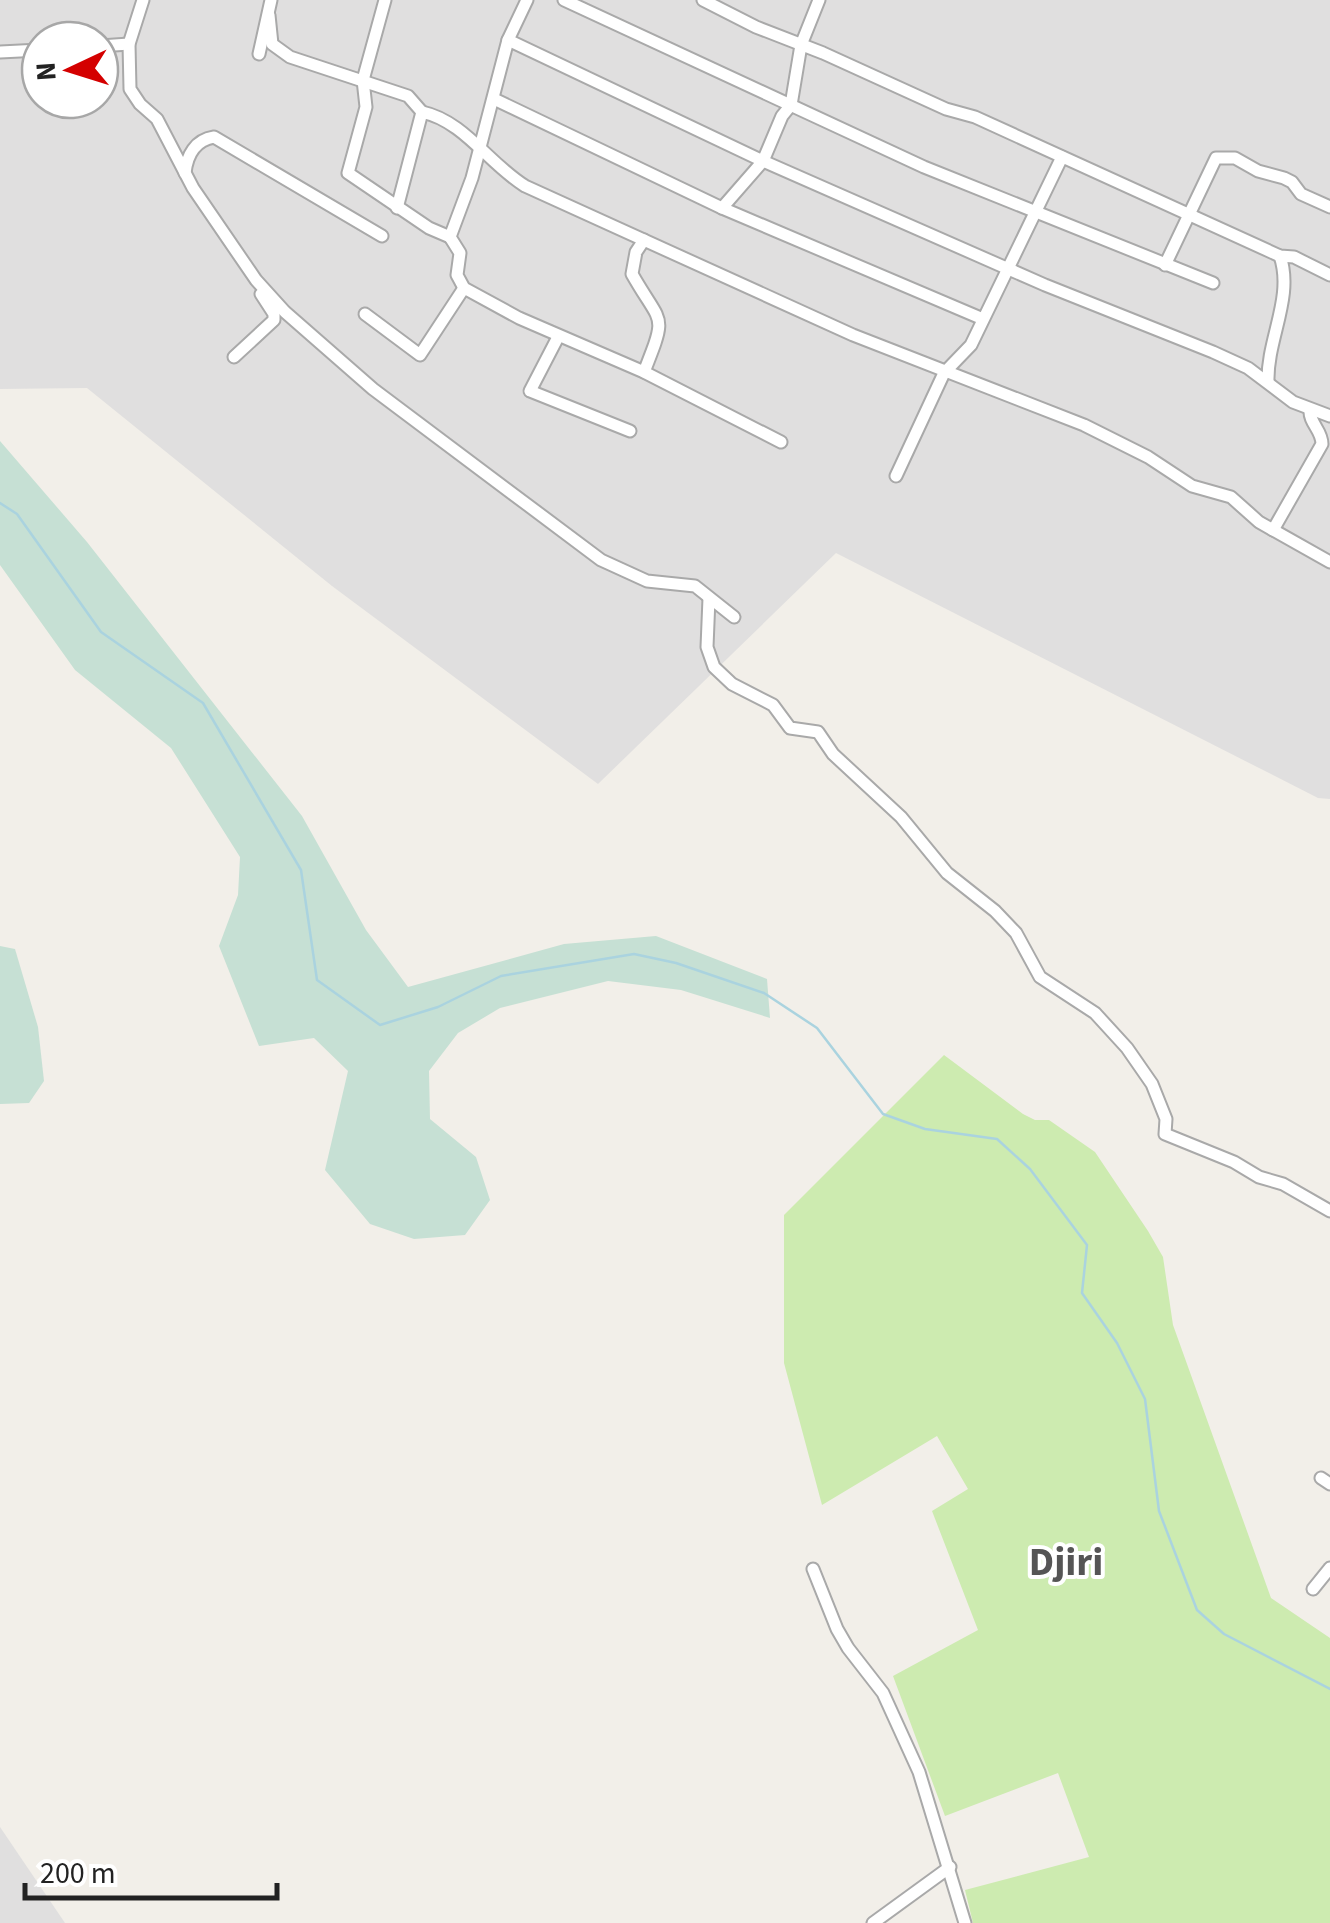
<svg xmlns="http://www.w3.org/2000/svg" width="1330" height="1923" viewBox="0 0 1330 1923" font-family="'Source Sans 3',sans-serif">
  <rect width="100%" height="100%" fill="#f2efe9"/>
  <!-- residential -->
  <g fill="#e0dfdf" fill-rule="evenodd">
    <path d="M0 0H1330V799L1318 798 836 553 598 784 332 586 87 388 0 389ZM40 40H100V100H40Z"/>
    <polygon points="0,1827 65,1923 0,1923"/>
  </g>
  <!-- grass -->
  <polygon fill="#cdebb0" points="944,1055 1023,1114 1035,1120 1049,1120 1095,1152 1148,1231 1163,1257 1173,1325 1271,1598 1330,1638 1330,1923 973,1923 965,1890 1089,1857 1058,1773 945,1816 893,1676 978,1630 932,1511 968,1489 937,1436 822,1505 784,1363 784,1215"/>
  <!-- wetland -->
  <g fill="#c6e0d4">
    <polygon points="0,441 87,542 302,816 366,930 408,987 564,944 656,936 767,979 770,1018 681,990 608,981 500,1008 458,1033 429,1071 430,1119 476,1157 490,1200 465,1235 414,1239 370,1224 325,1170 348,1071 314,1038 259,1046 219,946 238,895 240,857 171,748 75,670 0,565"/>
    <polygon points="0,946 15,949 38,1027 44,1081 29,1103 0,1104"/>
  </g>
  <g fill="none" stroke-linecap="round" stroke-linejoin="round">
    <!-- stream -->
    <polyline stroke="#aad3df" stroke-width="2.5" points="0,503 17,514 101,632 203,703 301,870 317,980 380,1025 438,1007 501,976 634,954 676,963 764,993 817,1028 883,1114 925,1129 997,1139 1030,1169 1087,1245 1082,1293 1117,1343 1145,1399 1159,1511 1197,1610 1224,1634 1330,1689"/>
    <defs>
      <g id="minor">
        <polyline points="143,0 129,44 130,89 140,104 157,119 193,188 256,280 285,312 373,389 601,560 647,581 695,586 734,617"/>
        <polyline points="385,0 363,80 366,107 348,173 429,228 450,237"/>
        <polyline points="527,0 508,40 472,178 450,237 460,253 457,275 464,288 519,318 644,372 781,442"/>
        <polyline points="564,0 924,167 1213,283"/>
        <polyline points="703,0 756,27 823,53 946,109 975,117 1280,256 1294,257 1330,275"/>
        <polyline points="269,15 272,44 290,57 408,96 422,112 397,208"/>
        <polyline points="508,40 763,161 1045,285 1213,352 1248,368 1293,402 1330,416"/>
        <polyline points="100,46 129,44"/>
        <polyline points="0,52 40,50"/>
        <polyline points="259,54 271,0"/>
        <polyline points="494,99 722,208 983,319"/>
        <path d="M422 112C464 121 489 164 525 186L853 335 1084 425 1148 457 1192 486 1231 497 1259 522 1330 562"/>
        <path d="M185 173C187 155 195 140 214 137L382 236"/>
        <polyline points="722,208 763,161 782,116 791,105 801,45 819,0"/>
        <polyline points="1165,265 1216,158 1235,158 1258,171 1284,178 1292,182 1301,194 1330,207"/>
        <polyline points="365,314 420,355 464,288"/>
        <polyline points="558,337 530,391 630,431"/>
        <polyline points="234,357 274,320 274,314 261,294"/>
        <path d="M644 372C668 311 662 327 632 274L636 252 644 240"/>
        <path d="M1268 381C1267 339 1294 297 1280 256"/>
        <polyline points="896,476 944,373 971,345 1062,157"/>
        <path d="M1273 530 1322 444C1322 430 1309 423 1310 410"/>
        <polyline points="709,598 707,647 714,667 732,684 773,705 790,728 818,732 833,754 901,817 947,873 995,911 1016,933 1040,977 1095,1013 1127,1048 1152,1084 1166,1119 1165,1134 1234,1162 1259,1177 1283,1184 1330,1211"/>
        <polyline points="1321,1478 1330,1484"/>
        <polyline points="813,1569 837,1629 848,1648 883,1693 919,1772 965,1923"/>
        <polyline points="1313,1589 1330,1568"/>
        <polyline points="873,1923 950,1867"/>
      </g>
    </defs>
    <!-- minor casing -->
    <use href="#minor" stroke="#a9a9a9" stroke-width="15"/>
    <!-- minor -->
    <use href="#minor" stroke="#fff" stroke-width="11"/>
  </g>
  <g text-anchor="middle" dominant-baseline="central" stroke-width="8" stroke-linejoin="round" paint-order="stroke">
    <!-- district labels -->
    <g font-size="40" font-weight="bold" fill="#555" stroke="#fff">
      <text x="1066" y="1562">Djiri</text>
    </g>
  </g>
  <!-- north arrow -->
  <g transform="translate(70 70) rotate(266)"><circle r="48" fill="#ffffff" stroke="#a7a7a7" stroke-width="2.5"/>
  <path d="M0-8L18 38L0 25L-18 38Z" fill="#d40000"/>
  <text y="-15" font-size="28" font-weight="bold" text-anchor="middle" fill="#222222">N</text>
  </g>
  <!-- scale -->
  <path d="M25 1883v15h252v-15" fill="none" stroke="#222222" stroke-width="5"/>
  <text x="40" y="1883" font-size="30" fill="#222222" stroke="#ffffff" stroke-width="8" paint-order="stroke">200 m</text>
</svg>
